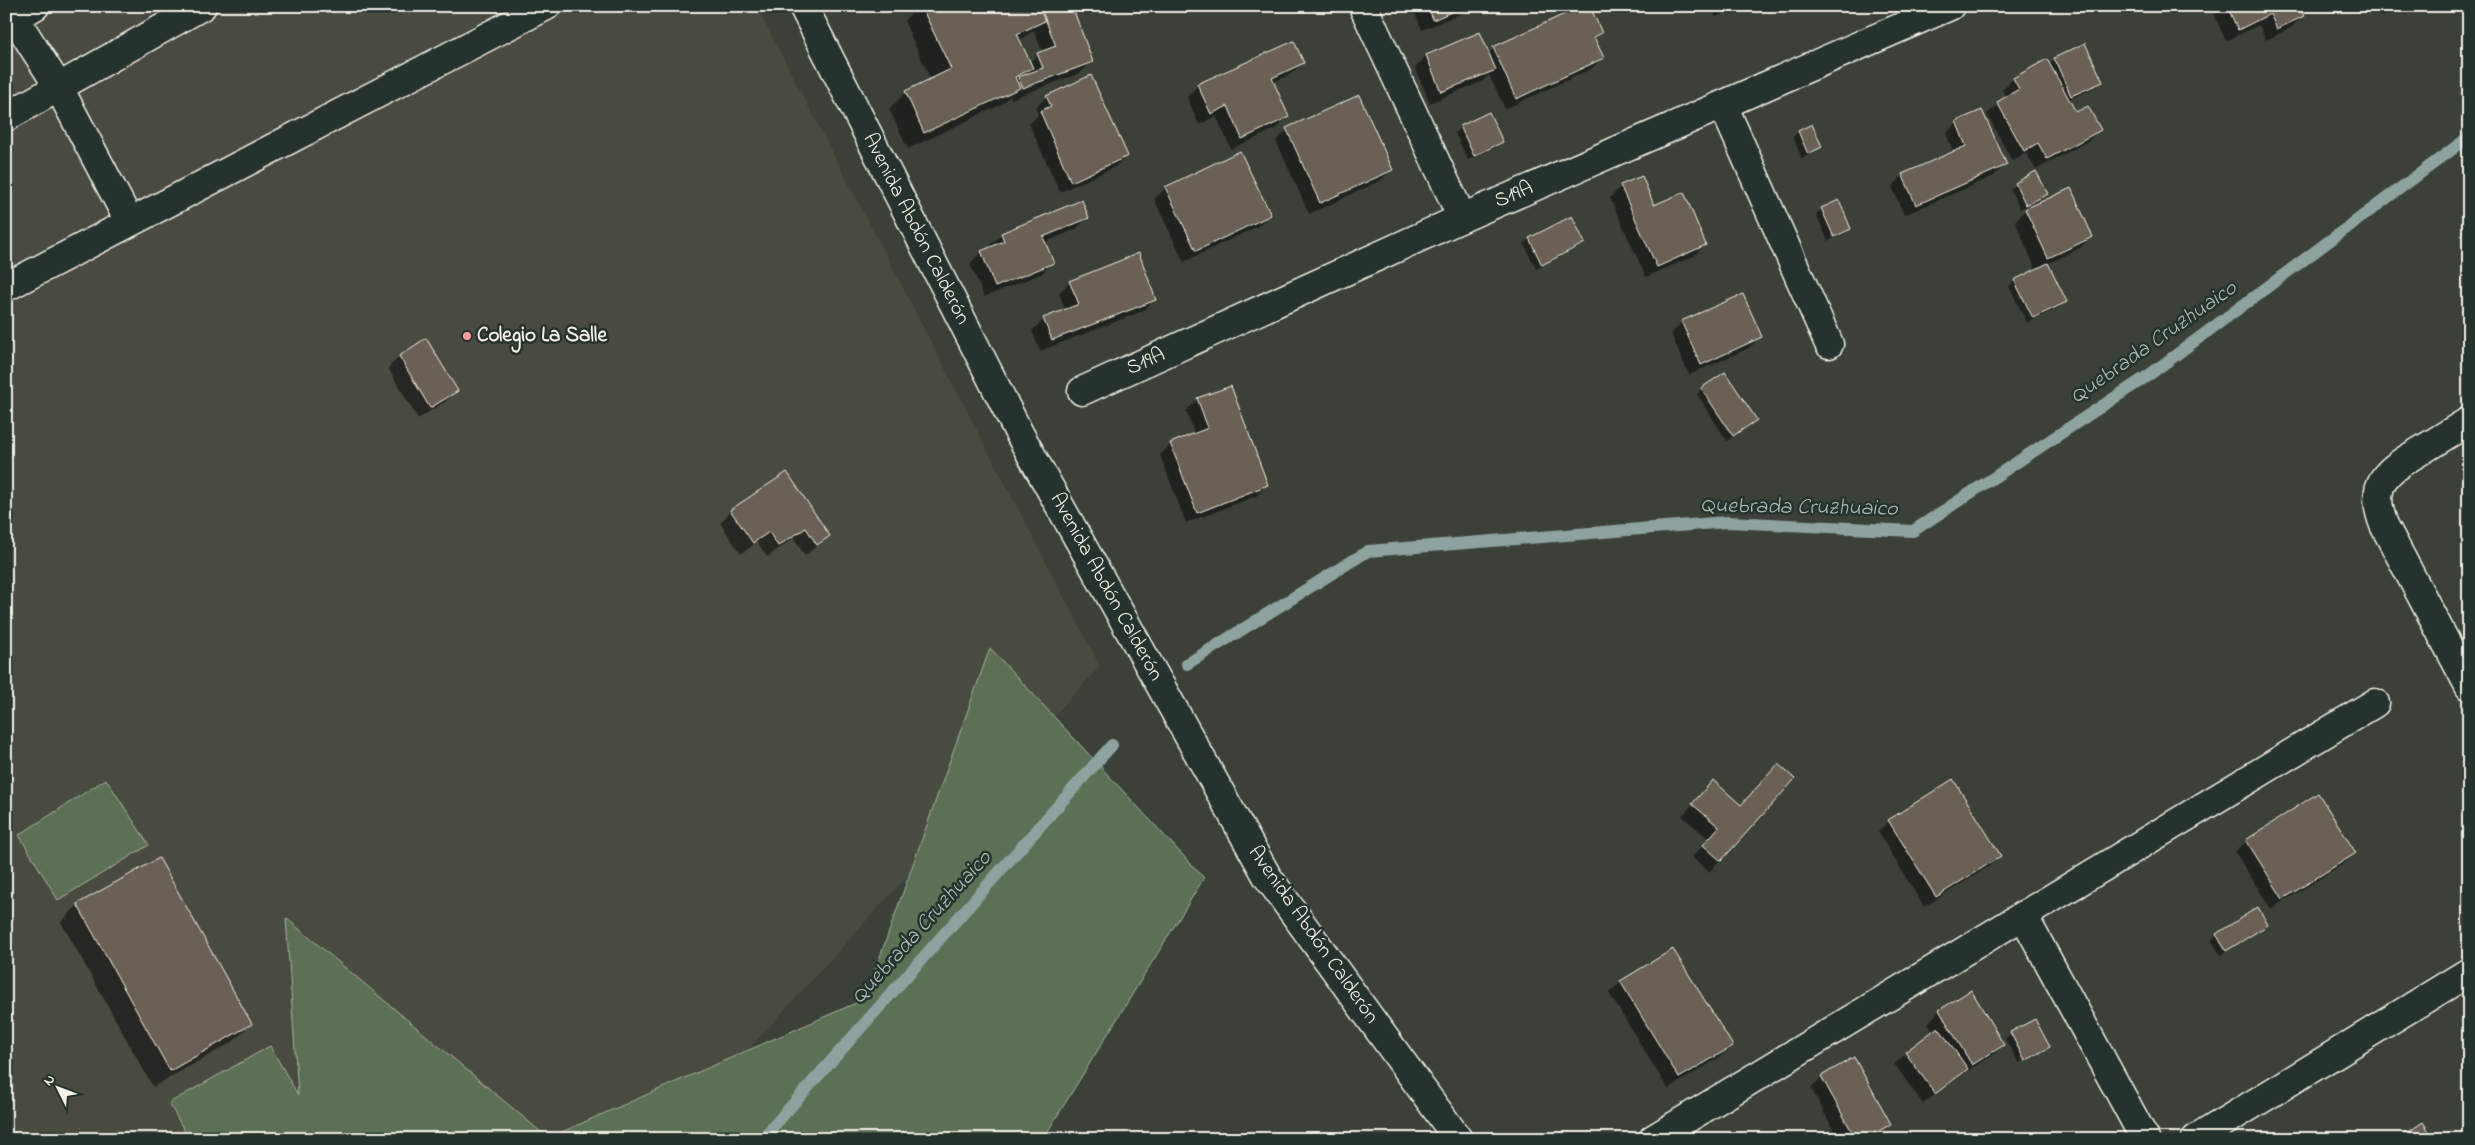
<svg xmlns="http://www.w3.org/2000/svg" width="2475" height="1145" viewBox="0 0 2475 1145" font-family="'Indie Flower',sans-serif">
  <rect width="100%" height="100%" fill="#3b4139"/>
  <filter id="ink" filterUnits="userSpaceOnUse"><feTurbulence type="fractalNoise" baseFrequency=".02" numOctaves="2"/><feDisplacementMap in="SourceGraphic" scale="10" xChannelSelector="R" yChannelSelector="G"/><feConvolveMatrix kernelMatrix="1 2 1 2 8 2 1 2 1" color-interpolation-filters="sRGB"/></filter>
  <g filter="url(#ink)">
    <!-- built -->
    <polygon fill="#494b41" points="6,6 756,6 1100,666 666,1139 6,1139"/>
    <!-- green -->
    <g fill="#5b7054" stroke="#a8b09e">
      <polygon points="990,648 1204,878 1043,1139 189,1139 169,1103 270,1046 298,1095 286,918 548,1138 865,999"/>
      <polygon points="106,779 149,845 58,900 19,835"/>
    </g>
    <!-- shadow -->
    <g fill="#0007" fill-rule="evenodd">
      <path d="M918 6H1037L1038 9 1041 7 1092 62 1080 73 1011 99 1010 96 1002 104 908 149 889 109 906 92 931 80 904 21ZM1034 30 1042 52 1029 63 1019 41ZM1029 71 1030 74 1022 77Z"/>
      <polygon points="1412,6 1478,6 1422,30"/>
      <polygon points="1711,6 1739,6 1716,17"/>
      <polygon points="2210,6 2298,6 2302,16 2291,28 2266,40 2259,25 2226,41"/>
      <polygon points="2375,6 2403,6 2381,17"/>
      <polygon points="1479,33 1488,54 1494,48 1601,33 1594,39 1603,58 1591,69 1505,109 1489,75 1483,81 1430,103 1415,68 1426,56"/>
      <polygon points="2054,59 2102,81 2096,87 2068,100 2076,114 2099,130 2088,141 2036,170 2026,153 2012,161 1987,114 2007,98 2002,90 2013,79 2049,65"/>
      <polygon points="1302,63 1291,74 1272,83 1288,117 1276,129 1231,149 1216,116 1199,125 1187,97 1198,85"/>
      <polygon points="1046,97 1127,156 1115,167 1060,192 1029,124 1038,115 1035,108"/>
      <polygon points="1488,114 1502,142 1496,147 1468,160 1455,133 1461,127"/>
      <polygon points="1957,122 2005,165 1994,176 1904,215 1892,187 1903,175 1954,153 1946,134"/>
      <polygon points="1287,130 1392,169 1380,181 1309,214 1276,141"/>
      <polygon points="1798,132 1821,147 1802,159 1793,137"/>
      <polygon points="2035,173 2046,193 2041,199 2020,209 2010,189"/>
      <polygon points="1621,186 1654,207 1705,245 1694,256 1646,277 1610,198"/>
      <polygon points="1166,188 1269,215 1258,226 1184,262 1154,199"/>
      <polygon points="1822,209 1850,229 1844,234 1828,241 1816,214"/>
      <polygon points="2026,210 2091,237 2080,248 2047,264 2065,302 2060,307 2027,323 2009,286 2015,281 2036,270 2015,221"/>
      <polygon points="1088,218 1076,229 1044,243 1052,263 1041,274 984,297 970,264 981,252 991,248 990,245 1002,234"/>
      <polygon points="1571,218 1583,243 1578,248 1536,269 1524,244 1529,239"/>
      <polygon points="1070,282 1155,299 1143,311 1040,351 1032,331 1044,319 1066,311 1059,293"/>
      <polygon points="1682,322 1760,337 1749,348 1689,375 1671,334"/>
      <polygon points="426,340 456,391 445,402 418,419 388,368 399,357"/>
      <polygon points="1702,389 1750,425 1727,441 1697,394"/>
      <polygon points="1198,399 1267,485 1256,496 1186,523 1160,455 1171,444 1195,435 1186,411"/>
      <polygon points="786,474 829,536 805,556 794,538 767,557 757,542 741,554 720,523 731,511"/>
      <polygon points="1778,765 1793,779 1709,872 1692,857 1709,839 1682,816 1702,794 1740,806"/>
      <polygon points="1889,821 1999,855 1988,867 1924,907 1878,832"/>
      <polygon points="2247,841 2354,853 2343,864 2271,909 2235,852"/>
      <polygon points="78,905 251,1024 234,1041 153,1087 61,922"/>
      <polygon points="2257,909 2267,925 2221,955 2211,940"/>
      <polygon points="1621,982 1731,1046 1720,1057 1668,1089 1609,993"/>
      <polygon points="1971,992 2003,1045 1992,1056 1961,1075 1923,1104 1894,1064 1934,1032 1928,1023 1939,1011"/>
      <polygon points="2011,1033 2049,1047 2044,1051 2044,1049 2019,1063 2020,1065 2005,1039"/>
      <polygon points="1822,1077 1889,1124 1871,1139 1838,1139 1811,1088"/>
    </g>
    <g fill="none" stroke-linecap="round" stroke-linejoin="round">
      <!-- stream -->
      <g stroke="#8ea29f" stroke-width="12">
        <polyline points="1187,664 1368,551 1727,522 1913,531 2149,375 2469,137"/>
        <polyline points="762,1139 1112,745"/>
      </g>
    </g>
    <!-- building -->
    <g fill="#6b6155" stroke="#f4f1e8">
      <polygon points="921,6 1038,6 1045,21 1017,34 1033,68 1015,77 1020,88 924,133 905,91 951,69"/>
      <polygon points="1040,6 1072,6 1093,62 1023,88 1018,77 1043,68 1037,53 1056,46"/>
      <polygon points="1428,6 1465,6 1433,20"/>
      <polygon points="1582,6 1590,6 1602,33 1594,37 1604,58 1516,99 1493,47"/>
      <polygon points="2227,6 2299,6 2304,16 2277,29 2270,14 2238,30"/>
      <polygon points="1480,32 1496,70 1441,92 1426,55"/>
      <polygon points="1294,41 1304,63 1272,78 1289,117 1242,139 1228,106 1211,114 1197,84"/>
      <polygon points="2085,43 2103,82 2071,96 2054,58"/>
      <polygon points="2047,59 2076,112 2088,106 2101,130 2047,159 2038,143 2024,151 1997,102 2019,89 2013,78"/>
      <polygon points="1091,75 1128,156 1071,182 1040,111 1051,106 1046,96"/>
      <polygon points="1359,95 1393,170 1320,203 1286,128"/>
      <polygon points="1982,110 2007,165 1916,205 1902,174 1966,146 1956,121"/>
      <polygon points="1489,112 1503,142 1474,156 1460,126"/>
      <polygon points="1812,124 1822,147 1808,154 1798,131"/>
      <polygon points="1240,151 1271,215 1196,251 1165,187"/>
      <polygon points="2036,171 2048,194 2026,205 2015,183"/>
      <polygon points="1642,176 1654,205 1684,192 1706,245 1657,267 1620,185"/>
      <polygon points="2071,188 2093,237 2048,258 2025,209"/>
      <polygon points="1082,200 1089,218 1043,237 1054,263 995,287 981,251 1004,241 1001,233"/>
      <polygon points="1839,200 1851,229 1834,237 1821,208"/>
      <polygon points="1572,216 1585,243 1542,265 1529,238"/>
      <polygon points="1139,253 1156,300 1052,340 1043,318 1079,304 1069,281"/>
      <polygon points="2048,263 2067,302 2033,318 2014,280"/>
      <polygon points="1743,294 1762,337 1701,365 1681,321"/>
      <polygon points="426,338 458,391 430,408 399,356"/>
      <polygon points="1725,372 1757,420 1733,436 1701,388"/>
      <polygon points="1231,386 1268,485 1197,513 1170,443 1208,428 1197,398"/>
      <polygon points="787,472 830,536 817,545 806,528 778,546 769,532 753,543 730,510"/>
      <polygon points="1778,764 1795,779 1721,861 1703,845 1719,827 1692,804 1713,780 1741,805"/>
      <polygon points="1953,779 2001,856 1936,897 1888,820"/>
      <polygon points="2318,793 2356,853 2283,899 2246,840"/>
      <polygon points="159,858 252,1024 170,1071 77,904"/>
      <polygon points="2258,907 2268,925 2226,951 2216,934"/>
      <polygon points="1673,949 1733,1046 1679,1078 1620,981"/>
      <polygon points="1971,990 2004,1045 1972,1065 1939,1010"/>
      <polygon points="2035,1019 2050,1047 2025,1061 2010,1032"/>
      <polygon points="1938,1027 1968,1069 1935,1094 1905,1052"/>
      <polygon points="1854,1057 1891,1124 1865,1139 1856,1139 1821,1076"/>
      <polygon points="2423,1122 2434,1139 2398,1139"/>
    </g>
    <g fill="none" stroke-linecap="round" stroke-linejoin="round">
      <defs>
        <g id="minor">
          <polyline points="7,6 58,86 129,221"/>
          <polyline points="803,6 1019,433 1267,876 1458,1139"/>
          <polyline points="1363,6 1462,218"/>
          <polyline points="6,23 35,6"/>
          <polyline points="1723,105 1829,344"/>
          <polyline points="6,117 202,6"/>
          <polyline points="6,287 546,6"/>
          <polyline points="1082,391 1462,218 1950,6"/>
          <path d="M2469 421C2453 431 2438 440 2422 450 2388 470 2367 482 2384 525L2469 686"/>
          <polyline points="2023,915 2145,1139"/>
          <polyline points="1653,1139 2375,703"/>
          <polyline points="2196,1139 2469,972"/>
        </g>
      </defs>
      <!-- minor casing -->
      <use href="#minor" stroke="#f4f1e8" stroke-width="31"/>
      <!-- minor -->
      <use href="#minor" stroke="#26332d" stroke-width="28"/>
    </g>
  </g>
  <!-- markers -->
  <circle fill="#ff9aa2" stroke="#26332d" stroke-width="2" cx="467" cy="336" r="5"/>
  <g text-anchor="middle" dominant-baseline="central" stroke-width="5" stroke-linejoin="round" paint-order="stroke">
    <!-- street labels -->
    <g font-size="21" fill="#f4f1e8" stroke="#26332d">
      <text transform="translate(1514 195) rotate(-23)">S19A</text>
      <text transform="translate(916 229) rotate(63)">Avenida Abdón Calderón</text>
      <text transform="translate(1146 362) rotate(-24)">S19A</text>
      <text transform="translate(1106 587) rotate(61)">Avenida Abdón Calderón</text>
      <text transform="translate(1313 935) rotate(55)">Avenida Abdón Calderón</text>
    </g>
    <!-- poi labels -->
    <g font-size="21" font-weight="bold" fill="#f4f1e8" stroke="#26332d" text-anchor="start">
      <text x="477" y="336">Colegio La Salle</text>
    </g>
    <!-- water labels -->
    <g font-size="22" font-style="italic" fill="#b0bdb7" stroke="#26332d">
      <text transform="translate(2154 343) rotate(-35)">Quebrada Cruzhuaico</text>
      <text transform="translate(1799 508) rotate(1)">Quebrada Cruzhuaico</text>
      <text transform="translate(922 928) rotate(-48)">Quebrada Cruzhuaico</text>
    </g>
  </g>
  <!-- margin -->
  <rect width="2475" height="1145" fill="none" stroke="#26332d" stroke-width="25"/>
  <rect x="12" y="12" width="2450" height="1120" fill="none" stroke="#f4f1e8" stroke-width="2" filter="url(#ink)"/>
  <!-- north arrow -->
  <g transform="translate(58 1088) rotate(312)" stroke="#26332d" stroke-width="4" paint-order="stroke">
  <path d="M0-4L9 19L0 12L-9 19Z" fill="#f4f1e8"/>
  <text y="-8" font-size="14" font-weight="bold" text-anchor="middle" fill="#f4f1e8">N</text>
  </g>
</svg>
